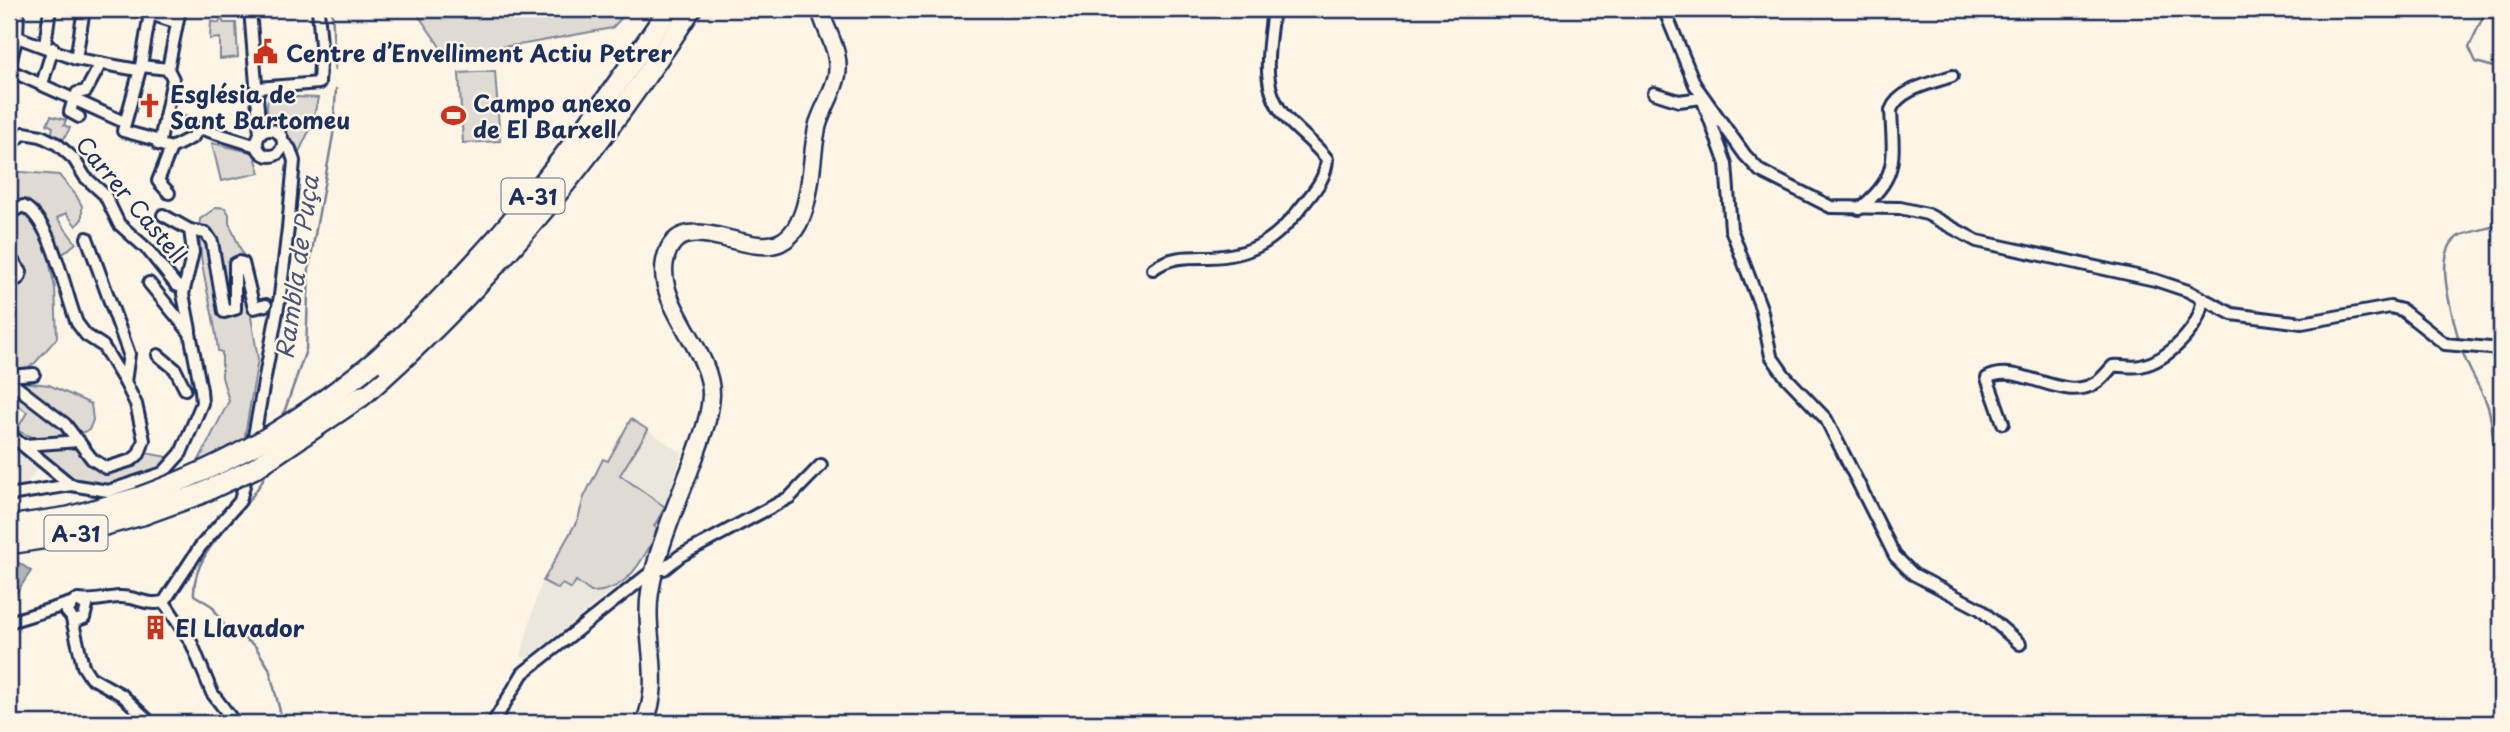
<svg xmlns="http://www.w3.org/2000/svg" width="2510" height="732" viewBox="0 0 2510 732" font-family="'Playpen Sans',sans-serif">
  <rect width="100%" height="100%" fill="#fcf5e5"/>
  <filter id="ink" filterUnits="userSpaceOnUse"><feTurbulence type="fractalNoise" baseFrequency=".0143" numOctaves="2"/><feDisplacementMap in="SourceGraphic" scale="14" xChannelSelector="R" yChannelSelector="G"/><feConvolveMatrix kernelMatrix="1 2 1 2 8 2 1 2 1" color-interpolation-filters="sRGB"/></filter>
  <g filter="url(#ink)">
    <!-- built -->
    <g fill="#ece7dc">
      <polygon points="631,419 682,453 665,507 654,526 659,530 636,571 526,660 521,656 537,595 553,560 578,519 584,497 603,459 608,461"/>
      <polygon points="9,442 40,466 26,484 9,487"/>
    </g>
    <!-- green -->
    <g fill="#dfdbd4" stroke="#7d8599" stroke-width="2">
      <polygon points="414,9 630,9 612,28 525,44 445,54"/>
      <polygon points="221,18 224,23 236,23 238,57 220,59 220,38 210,39 211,21 219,23"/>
      <polygon points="495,71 500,141 463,143 459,73"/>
      <path d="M270 96 318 98 312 125 298 154C287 136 257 118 270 96Z"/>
      <polygon points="51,116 66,120 64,125 70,128 62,142 51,136 53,127 47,124"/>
      <polygon points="212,143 254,153 260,173 221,181"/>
      <path d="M9 171 59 175 76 195 82 206V219L76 226 66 213 57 218 76 243 50 265 55 288 57 338 35 363 20 372 23 382 49 385 91 404 93 420 89 430C64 440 40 444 17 430L27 412 9 400Z"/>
      <path d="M217 207 225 208 229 214V223L251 273V317L258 359 244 441 197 464 229 401 222 377V352L218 351C214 306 196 264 200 219Z"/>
      <path d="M631 419 648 430 620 475 665 507 654 526 659 530C643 558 629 592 591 592L576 581 571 589 562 584 558 589 543 581 578 519 584 497 603 459 608 461Z"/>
      <path d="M77 447C82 453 88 465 96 469 112 477 133 466 141 452L172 458 161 471 109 488 79 483 37 450Z"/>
    </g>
    <!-- water -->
    <polygon fill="#b2b4b8" stroke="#767f94" stroke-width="2" points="9,556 31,571 13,598 9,595"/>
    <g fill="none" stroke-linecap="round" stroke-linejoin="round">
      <!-- stream -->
      <g stroke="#767f94" stroke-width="2.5">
        <polyline points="332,9 335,69"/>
        <polyline points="2479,9 2483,17 2469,47 2476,62 2501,69"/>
        <path d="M2459 341C2453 315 2431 253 2459 236 2464 233 2491 228 2501 224"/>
        <path d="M2461 347C2467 369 2479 384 2487 404 2494 422 2490 441 2501 458"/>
        <polyline points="281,421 306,350 309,268 333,135 336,89"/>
        <path d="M267 471C250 513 192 546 194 595L212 606 224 625 255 646 269 668 283 723"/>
      </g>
      <defs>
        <g id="street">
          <polyline points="135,9 175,22"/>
          <polyline points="250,9 260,134"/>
          <polyline points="1664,9 1695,85 1745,155 1760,171 1831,207 1900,208 1927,214 1977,241 2155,280 2188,291 2232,314 2302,323 2390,307 2402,310 2445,344 2501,349"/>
          <polyline points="150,13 141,66 123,131 160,141 158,144 171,148"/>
          <polyline points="9,24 20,38 76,59 138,70"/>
          <polyline points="45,45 50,9"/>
          <polyline points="76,59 84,9"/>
          <polyline points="141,66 168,69"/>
          <polyline points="9,67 17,36 18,11 15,9"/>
          <polyline points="168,69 180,9"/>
          <polyline points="9,70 124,122"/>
          <polyline points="42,84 53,48"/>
          <polyline points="258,88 319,83 321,45 318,9"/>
          <polyline points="77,93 86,91 101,63"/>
          <polyline points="1654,93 1679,101 1702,98 1726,164 1731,229 1761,308 1771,356 1785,376 1826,419 1895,556 1913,574 1980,609 2020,644"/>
          <polyline points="74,98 70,112 79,117"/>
          <polyline points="167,118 257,146"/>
          <circle cx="270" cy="143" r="13"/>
          <polyline points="9,139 16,140 24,133 41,136 57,144 74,159 85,177 105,195 119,224 148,250 176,285 183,288"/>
          <polyline points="160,141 173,79 168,69"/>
          <polyline points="171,148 193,137 199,128"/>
          <polyline points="169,193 158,181 171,148"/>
          <path d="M1859 209C1900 177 1893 157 1891 110 1899 89 1932 83 1952 76"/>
          <path d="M9 213 23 206C52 219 65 294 77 323L86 335 103 346 125 382"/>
          <polyline points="163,215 190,230 193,252 183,294 190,330"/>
          <polyline points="190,230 206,233 212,242 224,312 235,309 235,264 239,262 243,263 254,308 266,305"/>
          <polyline points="9,256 21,272 19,278 9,283"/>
          <path d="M1153 269C1171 256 1188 257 1209 257 1254 256 1277 239 1303 205 1315 190 1326 178 1327 159 1315 144 1300 133 1288 120 1258 88 1269 48 1273 9"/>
          <polyline points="158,355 175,369 185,389"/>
          <polyline points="9,376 34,374"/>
          <polyline points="9,381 65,424 92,459 106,468 132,460 139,454 144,440 136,404 125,382 129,354 87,238"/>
          <path d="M2003 423 1987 378C2018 360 2063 405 2097 382 2103 378 2108 371 2113 366 2122 365 2131 368 2141 366 2168 360 2201 328 2202 300"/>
          <polyline points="9,434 71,485"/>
          <polyline points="25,445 79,441"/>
          <polyline points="252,447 280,296 288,228 294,161 290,149 283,142"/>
          <polyline points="9,495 71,485 108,491 163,473 181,453 202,403 201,390 190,333 149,283"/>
          <path d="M78 600 87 606 84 618 75 621 67 612 74 601 78 600C93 602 104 598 119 597 136 596 145 606 164 602L200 547 240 501 248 470"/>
          <polyline points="164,602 192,644 212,693 235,723"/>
          <polyline points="72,619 83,666 90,677 122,695 151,723"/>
          <polyline points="9,622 71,603"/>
          <polyline points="493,723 523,673 655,569 664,569 680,556 790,497 821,465"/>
        </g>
        <path id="secondary" d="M644 723C664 682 643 635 650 592 657 546 679 500 695 456 702 436 710 417 711 395 712 351 656 305 665 261 677 202 747 259 781 242 815 224 809 157 818 124 823 108 834 91 837 75 841 50 825 31 820 9"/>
        <g id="highway">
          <path d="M373 363C493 257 580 141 669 9"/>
          <path d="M362 396C492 283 598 153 691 9"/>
          <polyline points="9,526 69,517 140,497"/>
          <polyline points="9,544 72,534 142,515"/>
        </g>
      </defs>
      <!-- street casing -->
      <use href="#street" stroke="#1b2f5e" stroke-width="16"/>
      <!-- secondary casing -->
      <use href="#secondary" stroke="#1b2f5e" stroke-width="21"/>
      <!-- highway casing -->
      <use href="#highway" stroke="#1b2f5e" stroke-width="24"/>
      <!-- street -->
      <use href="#street" stroke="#fcf5e5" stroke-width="10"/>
      <!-- secondary -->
      <use href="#secondary" stroke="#fcf5e5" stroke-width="16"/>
      <!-- highway -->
      <use href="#highway" stroke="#fcf5e5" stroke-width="19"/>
      <defs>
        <g id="highway-bridge">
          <path d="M140 497C235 462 294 426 373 363"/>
          <polyline points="142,515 200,494 255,468 362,396"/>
        </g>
      </defs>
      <!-- highway-bridge casing -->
      <use href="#highway-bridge" stroke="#1b2f5e" stroke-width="24" stroke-linecap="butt"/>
      <!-- highway-bridge -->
      <use href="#highway-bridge" stroke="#fcf5e5" stroke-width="19"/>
    </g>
  </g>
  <!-- icons -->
  <defs>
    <symbol id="civic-bare" viewBox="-9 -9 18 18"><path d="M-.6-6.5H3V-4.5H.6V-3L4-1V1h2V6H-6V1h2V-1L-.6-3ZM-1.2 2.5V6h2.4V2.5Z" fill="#c8321e" stroke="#fcf5e5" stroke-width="2.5" paint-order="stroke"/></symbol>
    <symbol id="church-bare" viewBox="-9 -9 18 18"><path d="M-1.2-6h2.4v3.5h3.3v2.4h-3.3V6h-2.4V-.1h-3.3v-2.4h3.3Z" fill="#c8321e" stroke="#fcf5e5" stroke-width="2.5" paint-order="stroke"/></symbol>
    <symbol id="stadium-bare" viewBox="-9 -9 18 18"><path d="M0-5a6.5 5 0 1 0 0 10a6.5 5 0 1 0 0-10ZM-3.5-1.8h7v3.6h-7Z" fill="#c8321e" stroke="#fcf5e5" stroke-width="2.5" paint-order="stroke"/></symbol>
    <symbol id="building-bare" viewBox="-9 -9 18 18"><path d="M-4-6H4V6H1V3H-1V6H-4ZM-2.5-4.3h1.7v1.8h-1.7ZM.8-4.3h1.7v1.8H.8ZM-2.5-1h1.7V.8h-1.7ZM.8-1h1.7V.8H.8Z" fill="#c8321e" stroke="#fcf5e5" stroke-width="2.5" paint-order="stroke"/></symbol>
  </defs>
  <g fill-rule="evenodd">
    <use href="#civic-bare" x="248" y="34" width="35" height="35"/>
    <use href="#church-bare" x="132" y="88" width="35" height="35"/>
    <use href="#stadium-bare" x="436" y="98" width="35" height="35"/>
    <use href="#building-bare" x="138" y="610" width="35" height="35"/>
  </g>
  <g text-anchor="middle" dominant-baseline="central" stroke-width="5" stroke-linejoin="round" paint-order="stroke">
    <!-- shield labels -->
    <g fill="#fcf5e5" stroke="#5e6a86" stroke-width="2">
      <rect x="501.5" y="178.5" width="63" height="35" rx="5"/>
      <rect x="44.5" y="515.5" width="63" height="35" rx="5"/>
    </g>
    <g font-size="21" font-weight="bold" fill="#1b2f5e">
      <text x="533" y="196">A-31</text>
      <text x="76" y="533">A-31</text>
    </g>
    <!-- poi labels -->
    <g font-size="23" font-weight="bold" fill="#1b2f5e" stroke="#fcf5e5" text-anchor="start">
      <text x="286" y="52">Centre d’Envelliment Actiu Petrer</text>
      <text x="170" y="93">Església de<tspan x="170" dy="26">Sant Bartomeu</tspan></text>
      <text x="473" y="102">Campo anexo<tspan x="473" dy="26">de El Barxell</tspan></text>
      <text x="175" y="627">El Llavador</text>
    </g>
    <!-- street labels -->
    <g font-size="23" fill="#1b2f5e" stroke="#fcf5e5">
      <text transform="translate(132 199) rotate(50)">Carrer Castell</text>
    </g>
    <!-- water labels -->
    <g font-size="24" font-style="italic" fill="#485779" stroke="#fcf5e5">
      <text transform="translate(296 267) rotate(-82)">Rambla de Puça</text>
    </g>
  </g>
  <!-- margin -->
  <rect width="2510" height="732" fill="none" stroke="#fcf5e5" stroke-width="35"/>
  <rect x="18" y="18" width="2475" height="697" fill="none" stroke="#1b2f5e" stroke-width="2.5" filter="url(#ink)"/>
</svg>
